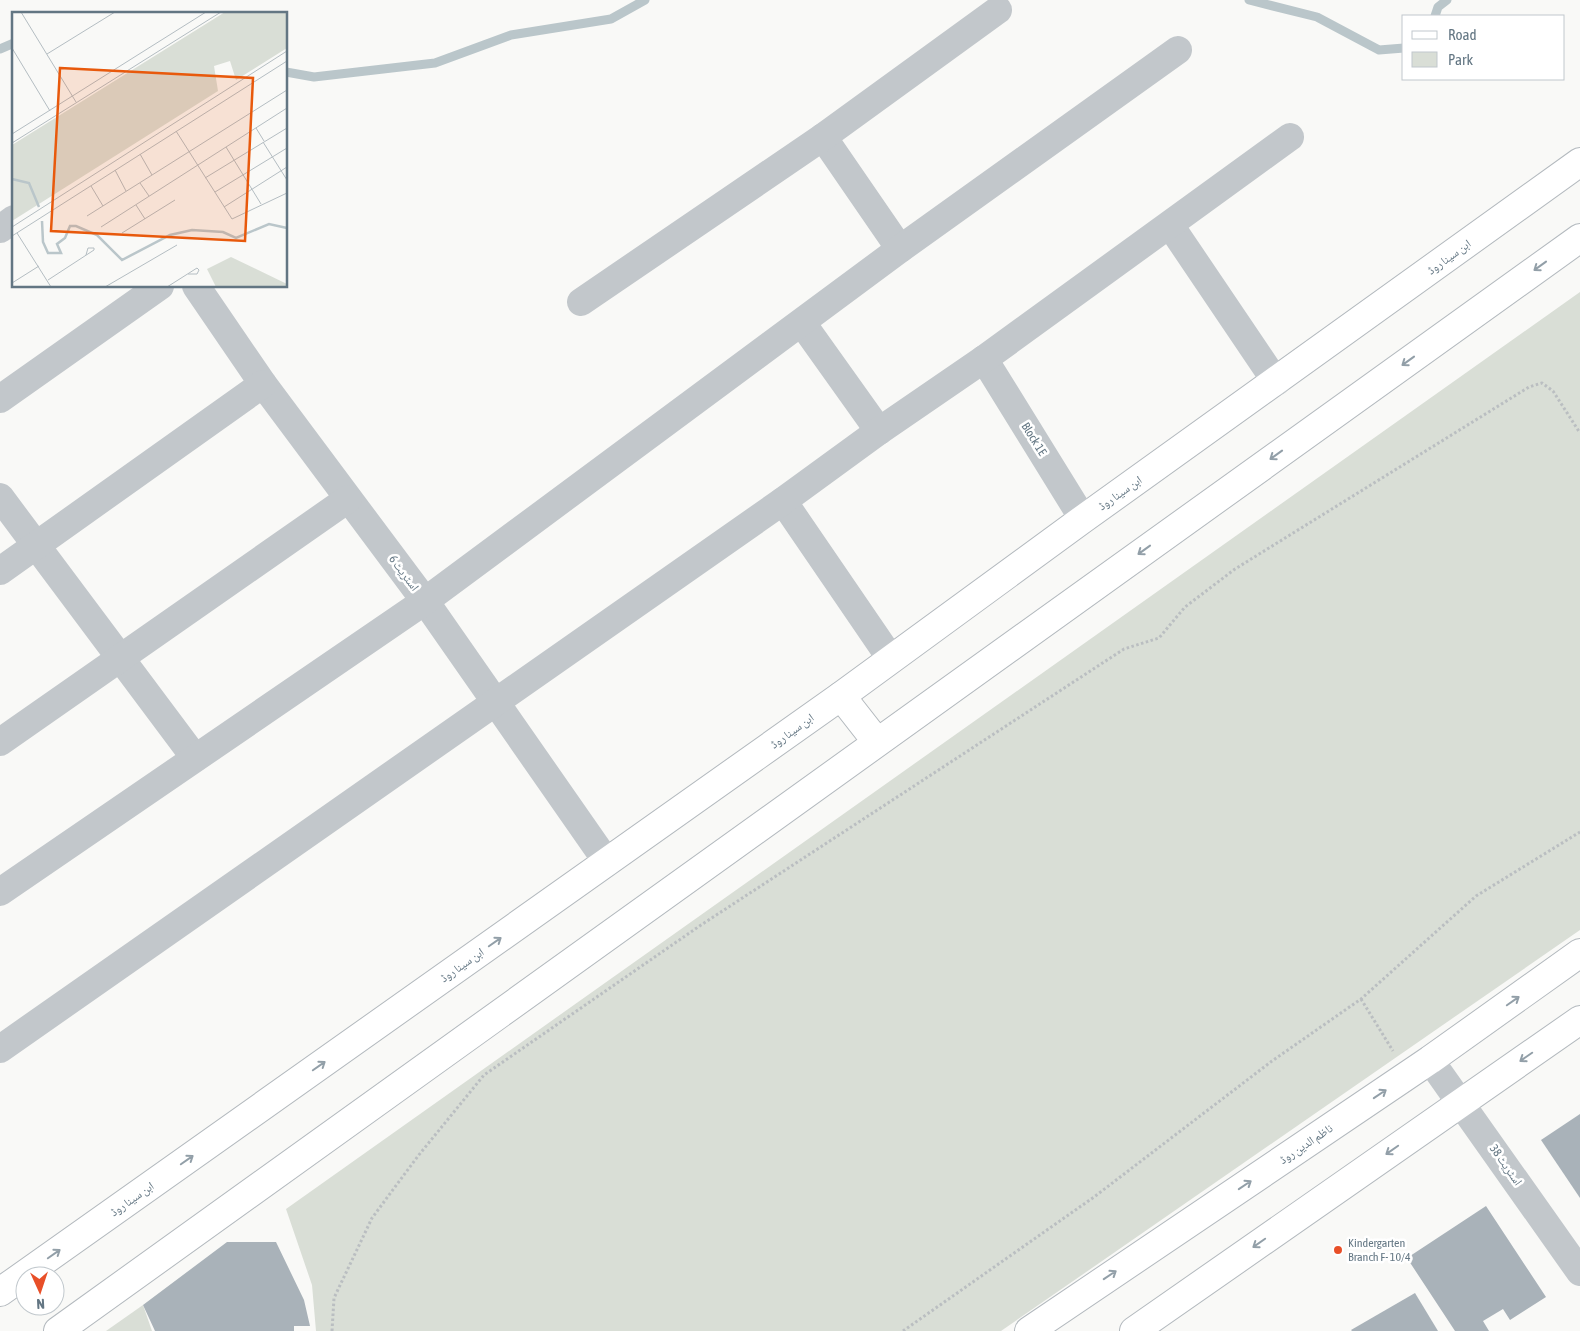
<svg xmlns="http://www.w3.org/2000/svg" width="1580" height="1331" viewBox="0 0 1580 1331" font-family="'Asap Condensed','Noto Naskh Arabic',sans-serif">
  <rect width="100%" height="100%" fill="#f9f9f7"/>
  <!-- green -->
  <g fill="#d9ded6">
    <polygon points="1580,292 1580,930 1001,1331 316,1331 312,1285 286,1209"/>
    <polygon points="143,1305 152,1331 106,1331"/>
  </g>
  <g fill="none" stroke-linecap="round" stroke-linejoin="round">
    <!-- stream -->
    <g stroke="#bac6ca" stroke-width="9">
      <polyline points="1249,0 1317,17 1379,50 1404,48"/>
      <polyline points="1435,16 1438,7 1447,0"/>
      <polyline points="0,49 14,43"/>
      <polyline points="286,72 314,77 435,63 511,35 611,19 645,0"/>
    </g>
  </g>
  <!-- building -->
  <g fill="#a9b2b9">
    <polygon points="1580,1114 1580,1198 1541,1140"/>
    <polygon points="1486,1206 1546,1297 1510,1320 1503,1309 1483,1321 1489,1331 1455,1331 1407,1258"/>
    <polygon points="227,1242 276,1242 304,1300 310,1326 294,1326 294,1331 155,1331 143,1305"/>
    <polygon points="1415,1293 1438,1331 1352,1331 1351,1330"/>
  </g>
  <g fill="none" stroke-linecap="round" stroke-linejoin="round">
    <defs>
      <g id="major">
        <polyline points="841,696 877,742"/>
        <polyline points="0,1292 841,696 1083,519 1580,162"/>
        <polyline points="58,1331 1580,238"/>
        <polyline points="1029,1331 1430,1060 1580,953"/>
        <polyline points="1134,1331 1580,1020"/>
      </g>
    </defs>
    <!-- major casing -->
    <use href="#major" stroke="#b3b9be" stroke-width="30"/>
    <!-- path -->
    <g stroke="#babec1" stroke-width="3" stroke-dasharray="2.5 2.5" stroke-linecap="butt">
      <polyline points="1361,999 1393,1051"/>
      <polyline points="332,1331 334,1298 372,1218 418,1156 484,1075 701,925 1124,649 1159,638 1185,607 1235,569 1529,387 1542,383 1553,391 1580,433"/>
      <polyline points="903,1331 1094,1197 1272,1061 1361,999 1476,896 1580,832"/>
    </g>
    <!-- minor -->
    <g stroke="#c2c7cb" stroke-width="28">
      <polyline points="823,137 900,249"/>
      <polyline points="1170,225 1276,382"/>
      <polyline points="0,229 14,219"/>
      <polyline points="196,286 263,384 425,601 607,862"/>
      <polyline points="581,302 823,137 998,10"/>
      <polyline points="802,323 879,431"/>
      <polyline points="984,359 1083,519"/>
      <polyline points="0,399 160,286"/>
      <polyline points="0,497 195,758"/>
      <polyline points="783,501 891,659"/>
      <polyline points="0,571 263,384"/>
      <polyline points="0,742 348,499"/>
      <polyline points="0,892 425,601 900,249 1178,50"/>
      <polyline points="0,1049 783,501 879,431 984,359 1290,137"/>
      <polyline points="1430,1060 1580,1272"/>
    </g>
    <!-- major -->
    <use href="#major" stroke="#fff" stroke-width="28"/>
  </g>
  <!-- one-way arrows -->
  <defs><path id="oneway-shaft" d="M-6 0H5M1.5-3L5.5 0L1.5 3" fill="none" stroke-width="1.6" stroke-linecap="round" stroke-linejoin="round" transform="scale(1.25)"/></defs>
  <g stroke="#929fa8">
    <use href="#oneway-shaft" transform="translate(1540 266) rotate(144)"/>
    <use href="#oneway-shaft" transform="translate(1408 361) rotate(144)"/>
    <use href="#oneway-shaft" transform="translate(1276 455) rotate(144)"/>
    <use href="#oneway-shaft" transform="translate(1144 550) rotate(144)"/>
    <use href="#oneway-shaft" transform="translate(495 942) rotate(-35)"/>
    <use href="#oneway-shaft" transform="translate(1513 1001) rotate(-35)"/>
    <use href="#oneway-shaft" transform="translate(1526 1057) rotate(145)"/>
    <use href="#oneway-shaft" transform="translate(319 1066) rotate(-35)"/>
    <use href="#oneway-shaft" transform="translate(1380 1094) rotate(-34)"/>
    <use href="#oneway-shaft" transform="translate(1392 1150) rotate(145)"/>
    <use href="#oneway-shaft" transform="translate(187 1160) rotate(-35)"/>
    <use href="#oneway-shaft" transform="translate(1245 1185) rotate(-34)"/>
    <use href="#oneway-shaft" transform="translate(1259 1243) rotate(145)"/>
    <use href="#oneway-shaft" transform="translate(54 1254) rotate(-35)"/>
    <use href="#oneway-shaft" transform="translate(1110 1275) rotate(-34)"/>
  </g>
  <!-- markers -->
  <circle fill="#e84f28" stroke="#fff" stroke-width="2" cx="1338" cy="1250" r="5"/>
  <g text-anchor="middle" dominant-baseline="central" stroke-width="5" stroke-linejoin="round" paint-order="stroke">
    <!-- street labels -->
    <g font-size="12" fill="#637683" stroke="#fff">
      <text transform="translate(1449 257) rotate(-36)">ابن سینا روڈ</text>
      <text transform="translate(1034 439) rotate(58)">Block 1E</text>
      <text transform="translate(1120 493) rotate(-35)">ابن سینا روڈ</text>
      <text transform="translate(404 573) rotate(53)">اسٹریٹ 6</text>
      <text transform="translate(792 731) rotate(-36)">ابن سینا روڈ</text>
      <text transform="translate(462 965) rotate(-35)">ابن سینا روڈ</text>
      <text transform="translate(1306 1144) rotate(-34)">ناظم الدین روڈ</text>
      <text transform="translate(1506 1165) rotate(55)">اسٹریٹ 38</text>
      <text transform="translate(132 1199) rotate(-35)">ابن سینا روڈ</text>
    </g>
    <!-- poi labels -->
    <g font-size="12" fill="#637683" stroke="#fff" text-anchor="start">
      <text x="1348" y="1243">Kindergarten<tspan x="1348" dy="14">Branch F- 10/4</tspan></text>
    </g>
  </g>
  <!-- overview -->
  <g transform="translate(12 12)">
    <rect width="275" height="275" fill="#f9f9f7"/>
    <path d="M213 0H275V36L224 68 218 49 202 54 206 79 0 209V133ZM219 245 275 272V275H204L195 257Z" fill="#d9ded6"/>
    <path fill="none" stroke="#bac6ca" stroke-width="2.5" d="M0 167 17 171 27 195M30 209 31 230 36 241H49L45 232 53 226 58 214H64L85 223 110 248 158 223 180 218 211 220 224 226 257 212 275 216"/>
    <path fill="none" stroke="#b4bdc2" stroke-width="1" d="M9 0 64 90M0 36 38 99M35 42 103 0M244 116 252 129M164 119 220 207 275 181M0 122 194 0M251 130 275 168M0 131 209 0M214 135 249 192M128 142 140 163M103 158 114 179M193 166 275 116M128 171 137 184M79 174 91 194M203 180 275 136M124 193 133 207M212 195 275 155M75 204 275 78M0 215 275 39M89 215 275 96M5 221 39 275M110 221 163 188M0 224 275 49M36 268 82 238V236H76L74 243M0 271 27 254M93 275 165 233M155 275 185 256 187 258 185 262H176"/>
    <path fill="#e8590c" fill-opacity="0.15" stroke="#e8590c" stroke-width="2.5" d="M48 56 241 66 233 229 39 219Z"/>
    <rect width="275" height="275" fill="none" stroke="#637683" stroke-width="2.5"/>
  </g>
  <!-- legend -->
  <rect x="1402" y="15" width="162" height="65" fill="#ffffff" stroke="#c1c8cd"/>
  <rect x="1412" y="31" width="25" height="8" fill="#ffffff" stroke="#c1c8cd"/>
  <text x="1448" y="40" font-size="15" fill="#637683">Road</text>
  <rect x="1412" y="52" width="25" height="15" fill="#d9ded6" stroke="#c1c8cd"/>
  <text x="1448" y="65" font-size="15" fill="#637683">Park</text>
  <!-- north arrow -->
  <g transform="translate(40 1291) rotate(177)"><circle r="24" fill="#ffffff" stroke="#c1c8cd"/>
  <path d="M0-4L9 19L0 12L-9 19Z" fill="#e84f28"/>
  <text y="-8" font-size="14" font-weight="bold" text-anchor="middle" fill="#637683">N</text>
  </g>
</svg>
